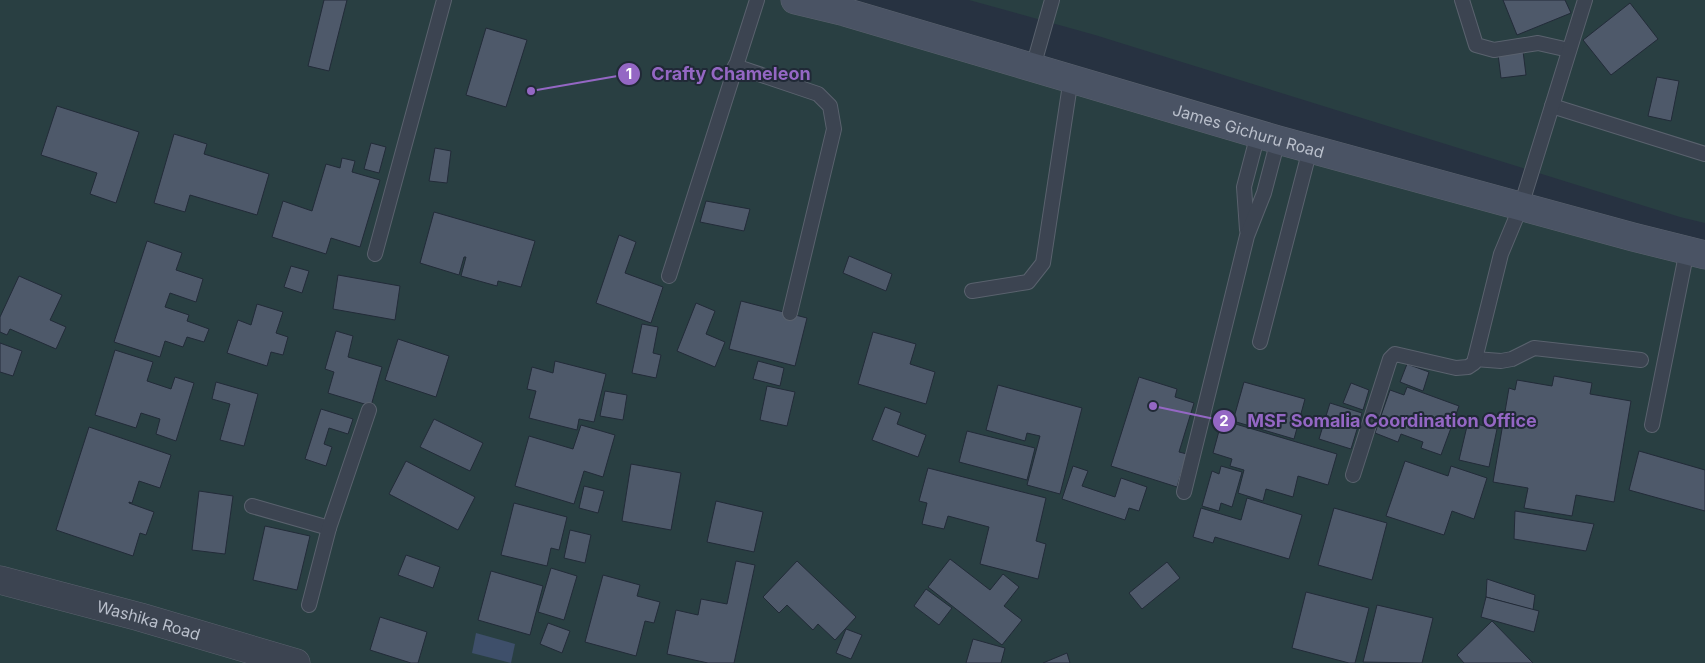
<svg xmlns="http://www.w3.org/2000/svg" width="1705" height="663" viewBox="0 0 1705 663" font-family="Inter,sans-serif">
  <rect width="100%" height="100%" fill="#273241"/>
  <!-- green -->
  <g fill="#293f42">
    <polygon points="0,0 809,0 1705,259 1705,663 0,663"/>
    <polygon points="969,0 1705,0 1705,223 1680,217 1095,35"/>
  </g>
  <!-- water -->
  <polygon fill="#3e4f6a" points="476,633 515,644 511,663 472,653"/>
  <!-- building -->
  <g fill="#4e596a" stroke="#222b38">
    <polygon points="324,0 347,0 329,71 308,66"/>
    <polygon points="1503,0 1565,0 1571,13 1517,35"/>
    <polygon points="1630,3 1658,39 1611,75 1583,40"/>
    <polygon points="486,28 527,40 506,107 466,95"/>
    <polygon points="1523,51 1526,75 1501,78 1498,54"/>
    <polygon points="1657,77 1679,81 1671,121 1648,116"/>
    <polygon points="57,106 139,132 116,203 90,194 97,173 41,155"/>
    <polygon points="174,134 207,144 204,154 269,174 257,215 190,195 185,212 154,203"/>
    <polygon points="371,143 386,147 379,173 364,169"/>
    <polygon points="435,148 451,151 447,183 429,181"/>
    <polygon points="342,158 355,161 352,172 380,180 360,247 331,238 326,254 272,237 283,201 312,211 326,164 340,168"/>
    <polygon points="706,201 750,209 744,231 700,222"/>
    <polygon points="434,212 535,241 521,287 498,281 497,286 461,276 466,257 464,257 459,275 420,263"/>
    <polygon points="619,235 636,242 625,273 663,287 651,323 596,303"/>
    <polygon points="147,241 182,253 176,270 203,279 196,302 170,293 165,307 189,315 187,321 209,329 204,342 187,337 183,347 165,341 160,357 114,342"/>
    <polygon points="849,256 892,274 886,291 843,273"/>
    <polygon points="291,266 309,271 302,293 284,287"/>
    <polygon points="338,275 400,286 395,320 333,309"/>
    <polygon points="19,276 62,295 50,320 66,327 56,349 10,329 7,335 0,332 0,317"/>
    <polygon points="741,301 807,318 795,366 729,349"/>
    <polygon points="696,303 715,311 706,334 725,342 715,367 677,351"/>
    <polygon points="257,304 283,312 276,333 288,337 283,355 271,352 267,366 227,353 238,320 251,325"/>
    <polygon points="642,324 658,327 653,353 661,355 656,378 632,373"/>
    <polygon points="336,331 353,336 348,357 382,367 371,406 328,393 334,372 325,369"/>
    <polygon points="873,332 916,344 910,364 935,372 926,404 858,384"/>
    <polygon points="398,339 449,356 436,397 385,380"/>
    <polygon points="0,343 22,351 13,376 0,372"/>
    <polygon points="115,350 153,362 147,381 171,389 175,377 194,383 176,441 156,434 160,419 141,413 136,428 95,415"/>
    <polygon points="555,361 606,374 594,422 579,419 577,430 529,418 536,391 527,389 532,367 553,373"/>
    <polygon points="758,361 784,368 780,386 753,379"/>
    <polygon points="1407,364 1429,372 1423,391 1400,382"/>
    <polygon points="1554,376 1592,383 1590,394 1631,401 1614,502 1576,495 1572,516 1524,508 1528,488 1493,482 1509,388 1515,390 1517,380 1552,386"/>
    <polygon points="1139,377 1177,389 1175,397 1194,403 1179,452 1187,454 1177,487 1111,466"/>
    <polygon points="216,382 258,394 244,446 220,440 230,404 212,399"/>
    <polygon points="1244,382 1305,399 1294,439 1233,421"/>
    <polygon points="1351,383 1369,390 1363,410 1343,403"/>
    <polygon points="998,385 1082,408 1060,494 1027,485 1040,436 1027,433 1025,441 986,430"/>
    <polygon points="767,386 795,392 787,426 760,420"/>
    <polygon points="1407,387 1459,406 1441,455 1421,448 1423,442 1401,434 1398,442 1375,433 1390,390 1404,395"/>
    <polygon points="605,391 627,395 623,420 600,416"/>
    <polygon points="1330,403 1362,413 1351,449 1319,439"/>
    <polygon points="885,407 901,413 897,424 926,435 918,457 872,440"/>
    <polygon points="321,409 353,419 348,434 329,428 324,444 332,447 326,466 305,459"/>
    <polygon points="434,419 483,443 470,471 420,447"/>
    <polygon points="1222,420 1337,454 1328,485 1298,476 1293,497 1266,489 1263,501 1238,493 1244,470 1230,466 1232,459 1213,453"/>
    <polygon points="1468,422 1497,429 1489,467 1459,460"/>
    <polygon points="581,425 615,435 603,477 584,471 574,504 515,486 529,436 573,449"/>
    <polygon points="89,427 171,455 160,488 139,481 132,503 129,502 129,503 154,512 146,535 140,533 133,556 56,530"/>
    <polygon points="967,431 1035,448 1027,480 959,462"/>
    <polygon points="1639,451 1705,470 1705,511 1629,490"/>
    <polygon points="406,461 475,497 458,530 389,494"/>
    <polygon points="1405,461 1448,476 1451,466 1487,478 1474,519 1452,511 1444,535 1386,516"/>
    <polygon points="631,464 681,473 671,530 622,521"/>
    <polygon points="1073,466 1088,471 1082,486 1115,497 1121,478 1147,487 1139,511 1129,508 1125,520 1062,499"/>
    <polygon points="1221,466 1242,472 1232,507 1221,503 1219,511 1202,506 1212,471 1219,474"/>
    <polygon points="928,468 1046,498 1036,541 1046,544 1038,579 980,564 989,527 948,516 944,529 922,524 927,503 919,501"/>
    <polygon points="584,486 604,491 598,513 579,508"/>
    <polygon points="199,491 233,496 225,554 192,550"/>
    <polygon points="1247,498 1302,515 1289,559 1215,537 1213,543 1193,537 1201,508 1241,520"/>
    <polygon points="716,501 763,512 754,552 707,542"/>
    <polygon points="514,503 567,517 559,550 551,548 547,566 501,555"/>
    <polygon points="1334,508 1387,523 1372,580 1318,565"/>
    <polygon points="1515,511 1594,524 1586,551 1514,539"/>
    <polygon points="265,526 310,536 297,590 253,580"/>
    <polygon points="570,530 591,535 585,563 564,558"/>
    <polygon points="406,555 440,567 433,588 398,575"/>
    <polygon points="950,559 990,590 1003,574 1019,587 1004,606 1022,620 1002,645 928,587"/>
    <polygon points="736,561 755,565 734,663 708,663 667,654 676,610 698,615 701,599 727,604"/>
    <polygon points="797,561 856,617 835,640 818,624 813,630 787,605 779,613 763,597"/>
    <polygon points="1167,562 1180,578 1142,609 1129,593"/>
    <polygon points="551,568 577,576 564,620 538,612"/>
    <polygon points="491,571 543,586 530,635 478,620"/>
    <polygon points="603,575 640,585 637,596 660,602 654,623 645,621 636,656 585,642"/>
    <polygon points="1487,579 1535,595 1533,610 1486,597"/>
    <polygon points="926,589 952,608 939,625 914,606"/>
    <polygon points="1306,592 1369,608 1355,663 1349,663 1292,648"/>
    <polygon points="1486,597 1539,611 1534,632 1481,617"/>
    <polygon points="1377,605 1433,618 1422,663 1363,662"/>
    <polygon points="380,617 427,632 418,663 411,663 370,650"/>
    <polygon points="1492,621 1533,663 1464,663 1457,655"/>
    <polygon points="548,623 570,631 562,653 540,644"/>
    <polygon points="846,629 862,635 851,659 836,653"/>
    <polygon points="973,639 1005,648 1001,663 966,663"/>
    <polygon points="1067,653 1070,663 1043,663"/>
  </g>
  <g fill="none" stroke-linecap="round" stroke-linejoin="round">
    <defs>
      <g id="service">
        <polyline points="1462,0 1476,45 1494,50 1538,43 1569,50"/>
        <polyline points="735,66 818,94 830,106 834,129 790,313"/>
        <polyline points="1033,67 1052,0"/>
        <polyline points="1552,106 1705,154"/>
        <polyline points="1247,230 1244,187 1258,134"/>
        <polyline points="375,254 444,0"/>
        <polyline points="669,276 757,0"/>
        <polyline points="972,291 1028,282 1043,263 1071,78"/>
        <polyline points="1260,342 1310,149"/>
        <polyline points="1475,359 1501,361 1512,359 1534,348 1641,360"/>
        <polyline points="1652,425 1687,250"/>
        <polyline points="1353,475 1390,359 1395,354 1456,368 1468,367 1474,363 1501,254 1521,206 1585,0"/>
        <polyline points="1184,492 1247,236 1264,193 1278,140"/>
        <polyline points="252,506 329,528"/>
        <polyline points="309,605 329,528 369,410"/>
      </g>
      <g id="minor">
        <path id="s1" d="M0 580 140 617 296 663"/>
      </g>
      <g id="secondary">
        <path id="s2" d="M795 0 845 12 1278 140 1633 237 1705 255"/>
      </g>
    </defs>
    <!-- service casing -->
    <use href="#service" stroke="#5a626e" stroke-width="16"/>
    <!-- minor casing -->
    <use href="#minor" stroke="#5a626e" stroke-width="29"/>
    <!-- secondary casing -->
    <use href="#secondary" stroke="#5a626e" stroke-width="29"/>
    <!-- service -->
    <use href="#service" stroke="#3c4451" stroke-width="14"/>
    <!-- minor -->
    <use href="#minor" stroke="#3c4451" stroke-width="28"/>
    <!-- secondary -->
    <use href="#secondary" stroke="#4a5364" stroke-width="28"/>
  </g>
  <g text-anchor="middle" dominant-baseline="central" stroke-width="4" stroke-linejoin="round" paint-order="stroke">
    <!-- street labels -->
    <g font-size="16" fill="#b9bfcb" stroke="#202936">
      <text stroke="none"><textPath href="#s2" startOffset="472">James Gichuru Road</textPath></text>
      <text stroke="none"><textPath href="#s1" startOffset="154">Washika Road</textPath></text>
    </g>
  </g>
  <!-- callouts -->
  <path fill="none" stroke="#9467c4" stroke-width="2" d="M531 91L629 74M1153 406L1224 421"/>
  <g fill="#9467c4" stroke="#202936" stroke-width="2">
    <circle cx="531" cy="91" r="5"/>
    <circle cx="1153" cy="406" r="5"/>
    <circle cx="629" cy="74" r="12"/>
    <circle cx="1224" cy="421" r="12"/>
  </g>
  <g font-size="15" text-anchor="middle" font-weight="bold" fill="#fff">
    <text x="629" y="79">1</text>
    <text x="1224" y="426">2</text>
  </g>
  <g font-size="18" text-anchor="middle" font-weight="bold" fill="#9467c4" stroke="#202936" stroke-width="4" stroke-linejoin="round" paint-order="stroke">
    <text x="731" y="80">Crafty Chameleon</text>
    <text x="1392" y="427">MSF Somalia Coordination Office</text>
  </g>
</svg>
